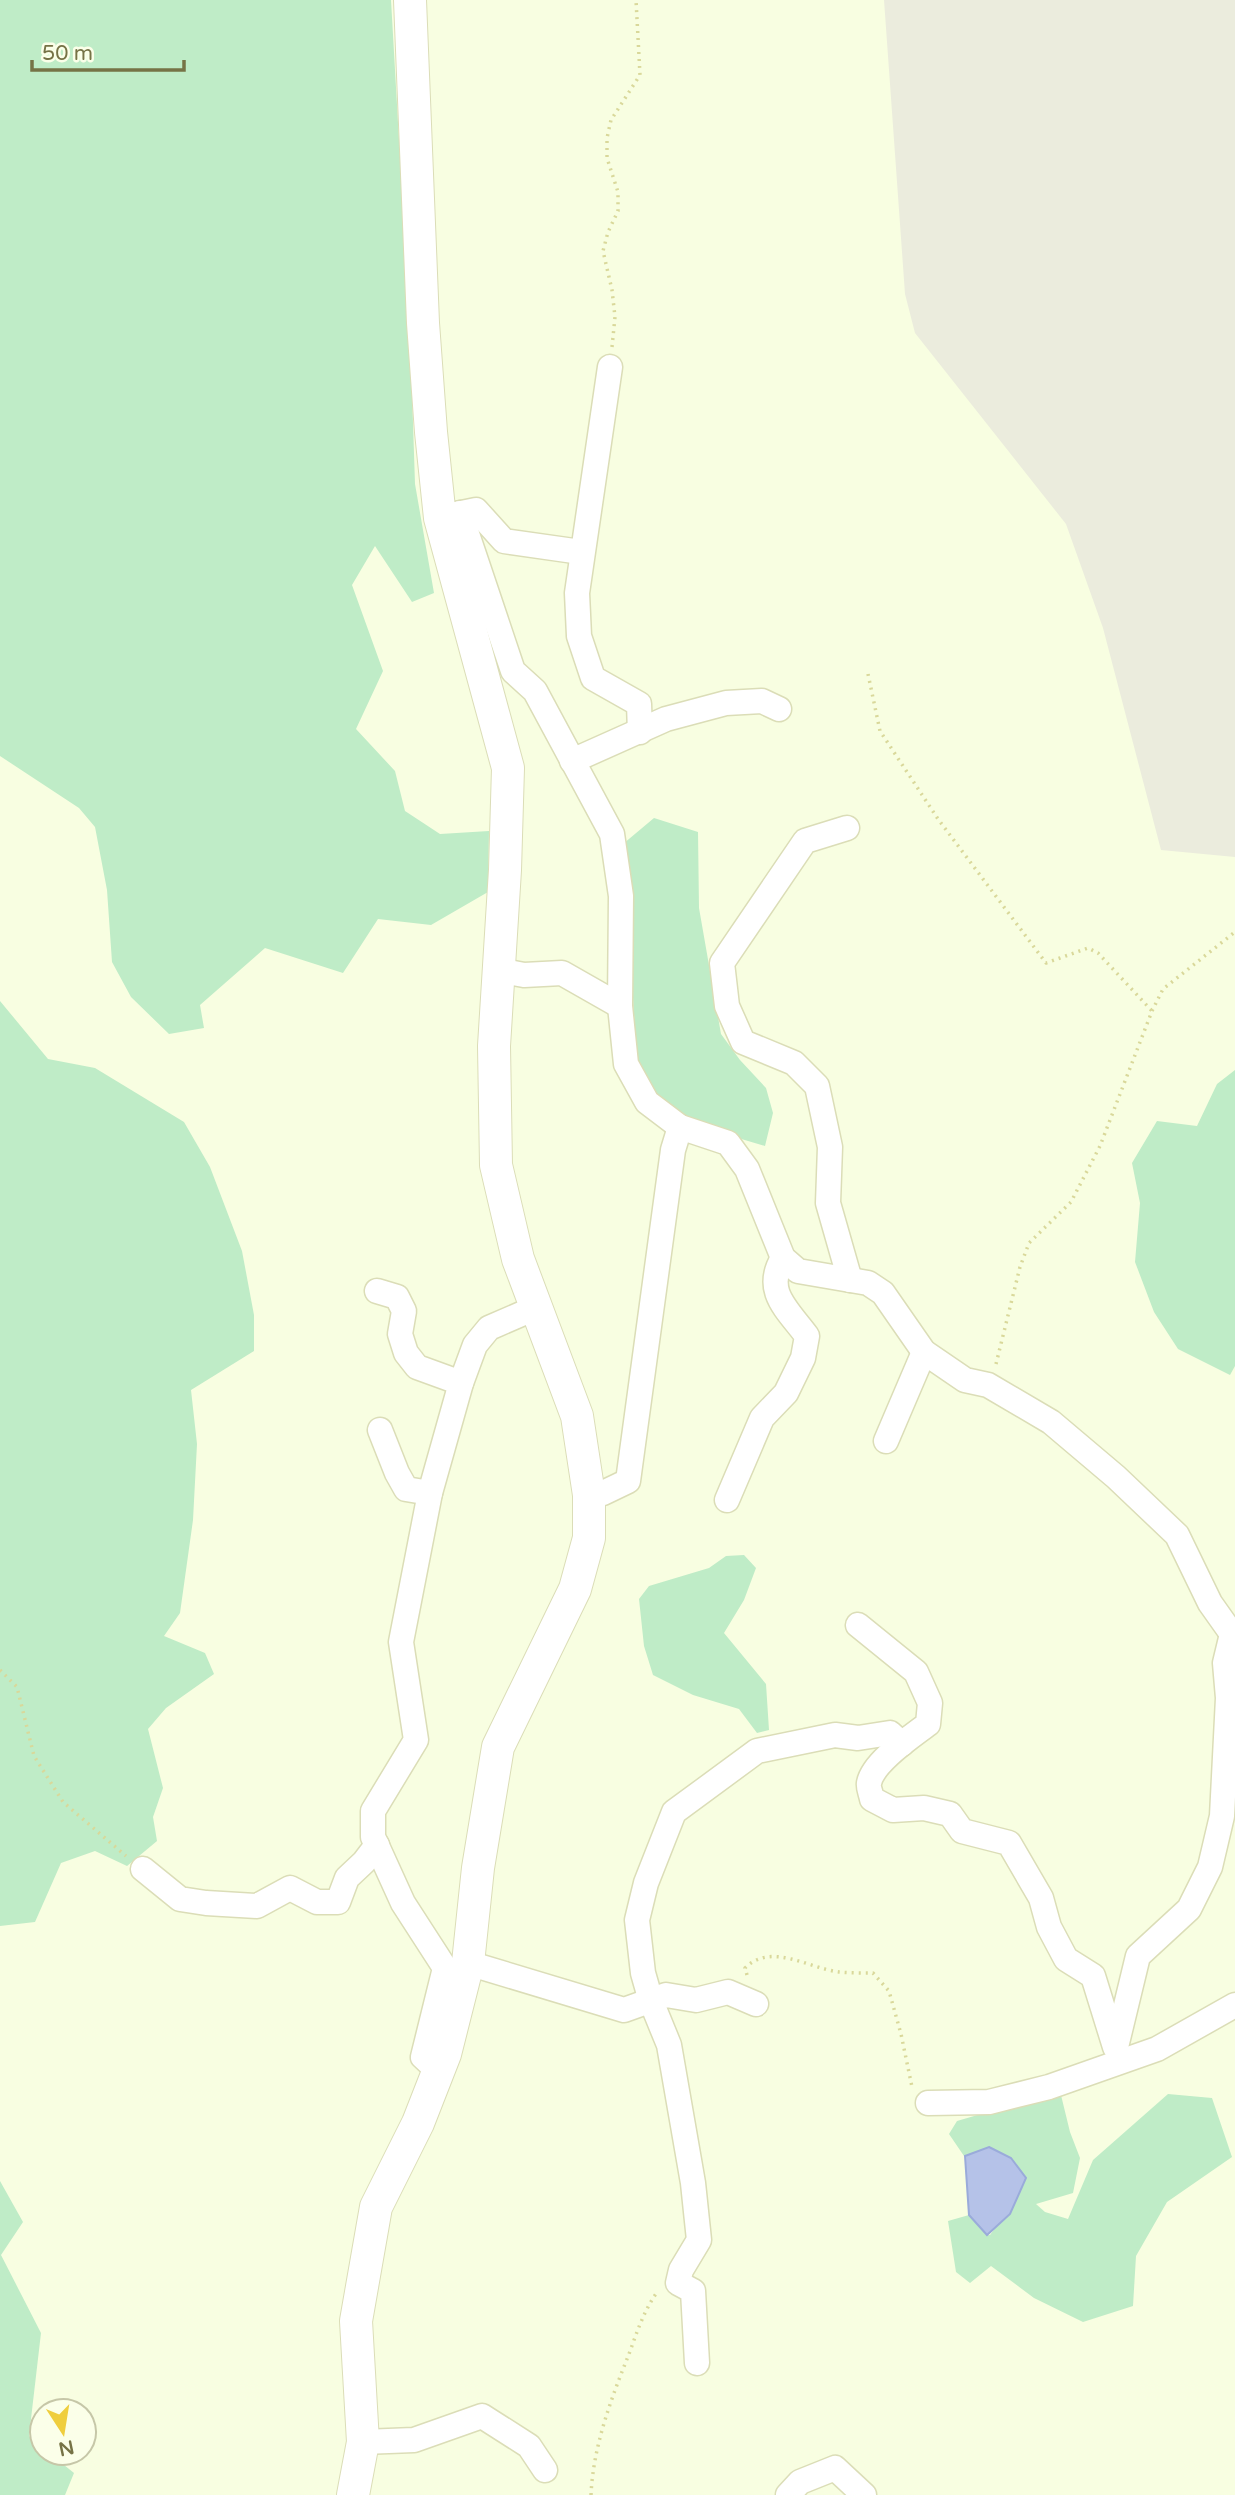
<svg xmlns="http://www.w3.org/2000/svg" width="1235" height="2495" viewBox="0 0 1235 2495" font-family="'Varela Round',sans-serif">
  <rect width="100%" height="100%" fill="#f8fee1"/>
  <!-- industrial -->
  <polygon fill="#ebecdd" points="884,0 1235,0 1235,857 1161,850 1103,628 1066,524 915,333 905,294"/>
  <!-- green -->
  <g fill="#bfecc7">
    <polygon points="0,0 391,0 410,332 415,484 434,593 412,602 375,546 352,585 383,671 356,729 395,771 405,811 440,834 489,831 488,892 431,925 378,919 343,973 265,948 200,1005 204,1028 169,1034 131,997 112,962 107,890 95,827 79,808 0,756"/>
    <polygon points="654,818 698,832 699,908 721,1034 740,1060 766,1088 773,1113 765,1146 681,1121 651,1091 637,1060 623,844"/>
    <polygon points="0,1001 48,1059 95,1068 184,1122 210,1167 242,1251 254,1315 254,1351 191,1390 197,1444 193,1520 180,1613 164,1636 205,1653 214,1674 166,1708 148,1729 163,1788 153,1817 157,1841 127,1866 95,1851 61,1863 35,1922 0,1926"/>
    <polygon points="1235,1070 1235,1366 1230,1375 1178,1349 1154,1312 1135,1262 1140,1203 1132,1163 1157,1121 1197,1126 1217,1084"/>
    <polygon points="744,1555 756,1568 744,1600 724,1633 766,1684 769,1730 757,1733 739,1709 693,1695 653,1675 644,1646 639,1599 649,1586 709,1568 726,1556"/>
    <polygon points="1060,2091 1070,2132 1080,2158 1073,2193 1036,2204 1045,2212 1068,2219 1093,2160 1168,2094 1212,2098 1232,2157 1167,2202 1136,2256 1133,2306 1083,2322 1034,2298 991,2266 970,2283 956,2272 948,2221 969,2215 987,2235 990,2235 998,2224 1010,2214 990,2147 964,2156 949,2134 957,2121"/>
    <polygon points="0,2181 23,2222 1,2255 41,2333 29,2436 42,2447 42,2453 49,2453 74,2473 65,2495 0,2495"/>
  </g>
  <!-- water -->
  <polygon fill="#b5c2e8" stroke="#9aabda" stroke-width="2" points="989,2147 1011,2158 1026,2178 1010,2214 987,2235 969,2215 965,2156"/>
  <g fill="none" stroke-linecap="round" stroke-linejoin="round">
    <defs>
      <g id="minor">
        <polyline points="610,367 577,593 579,636 593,678 639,704 640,732"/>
        <polyline points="460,513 513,671 535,691 612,834 621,896 620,1006 626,1064 647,1102 680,1127"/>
        <polyline points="447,516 476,510 504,541 581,552"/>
        <polyline points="572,761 666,719 726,703 762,701 779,709"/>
        <polyline points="847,828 805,841 722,963 727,1006 743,1042 794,1063 817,1086 830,1147 828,1203 850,1280"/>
        <polyline points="498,970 524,975 562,973 620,1006"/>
        <polyline points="377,1291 397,1297 404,1311 400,1334 406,1353 417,1367 461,1383"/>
        <polyline points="380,1430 397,1473 406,1489 430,1493"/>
        <polyline points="886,1441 924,1352"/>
        <polyline points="589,1495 603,1493 628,1481 673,1150 680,1127 728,1143 747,1169 783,1258 798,1271 868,1283 883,1293 924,1352 965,1380 988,1385 1051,1422 1116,1477 1177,1535 1210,1603 1232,1634 1235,1642"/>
        <path d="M727 1500 762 1418 786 1393 803 1358 807 1336C787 1309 763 1291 783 1258"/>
        <path d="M858 1625 916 1672 930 1703 928 1724C911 1737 873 1762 869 1783 868 1788 871 1793 872 1799L893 1810 924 1808 950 1814 962 1831 1009 1843 1041 1898 1049 1927 1066 1959 1093 1976 1115 2047"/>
        <polyline points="143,1869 180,1899 206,1903 257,1906 290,1888 317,1902 338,1902 347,1878 364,1862 377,1845"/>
        <polyline points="468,1963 624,2010 666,1995 696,2000 728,1992 756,2004"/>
        <polyline points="1116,2047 1138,1956 1189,1909 1210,1867 1222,1816 1228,1698 1225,1663 1232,1634 1235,1631"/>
        <polyline points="438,2071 423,2057 445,1968 403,1903 373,1837 373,1811 416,1740 401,1642 430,1493 461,1383 475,1345 489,1328 535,1308"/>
        <polyline points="928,2103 989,2102 1049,2087 1157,2049 1235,2005"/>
        <polyline points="697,2363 693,2291 678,2283 681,2270 699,2240 693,2183 669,2045 651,2001 643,1973 637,1920 646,1883 674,1812 757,1751 835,1735 858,1738 890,1733 902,1744"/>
        <polyline points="363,2442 414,2440 482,2416 529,2446 545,2470"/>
        <polyline points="788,2495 800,2482 835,2468 864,2495"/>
      </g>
      <polyline id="tertiary" points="353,2495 363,2442 356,2321 376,2207 418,2123 445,2054 468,1963 478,1868 498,1747 575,1589 589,1538 589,1495 577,1416 518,1259 496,1165 494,1046 505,870 508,768 440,518 431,432 423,323 410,0"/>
    </defs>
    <!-- minor casing -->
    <use href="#minor" stroke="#dbddb7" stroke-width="27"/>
    <!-- tertiary casing -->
    <use href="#tertiary" stroke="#dbddb7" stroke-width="34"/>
    <!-- path -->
    <g stroke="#d9d89a" stroke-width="3.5" stroke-dasharray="2 5" stroke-linecap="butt">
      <polyline points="612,347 615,317 612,290 603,251 608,232 618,211 618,192 607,158 607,138 611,120 640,75 636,0"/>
      <polyline points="868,674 880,731 938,819 1046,963 1088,948 1098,953 1152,1011"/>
      <polyline points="996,1364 1020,1267 1029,1243 1071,1202 1100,1146 1152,1011 1163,989 1235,932"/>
      <polyline points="0,1670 17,1687 34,1756 63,1802 126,1856"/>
      <path d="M747 1975 745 1968C771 1942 808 1968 839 1972 850 1973 862 1973 873 1973L889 1991 901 2034 912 2087"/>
      <path d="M591 2495C593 2447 611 2399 629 2354 637 2332 644 2310 658 2291"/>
    </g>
    <!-- minor -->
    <use href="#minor" stroke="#fff" stroke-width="24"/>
    <!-- tertiary -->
    <use href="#tertiary" stroke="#fff" stroke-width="32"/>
  </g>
  <!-- north arrow -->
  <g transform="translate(63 2432) rotate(168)"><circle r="33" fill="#fbffe9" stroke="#c6c7a8" stroke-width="2"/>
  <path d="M0-5L12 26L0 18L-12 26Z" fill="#efce3e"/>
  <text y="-10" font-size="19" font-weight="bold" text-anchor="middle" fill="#767346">N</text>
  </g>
  <!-- scale -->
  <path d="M32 60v10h152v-10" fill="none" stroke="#767346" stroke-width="3.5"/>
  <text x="42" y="60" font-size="21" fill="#767346" stroke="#fbffe9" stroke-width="5" paint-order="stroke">50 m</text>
</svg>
